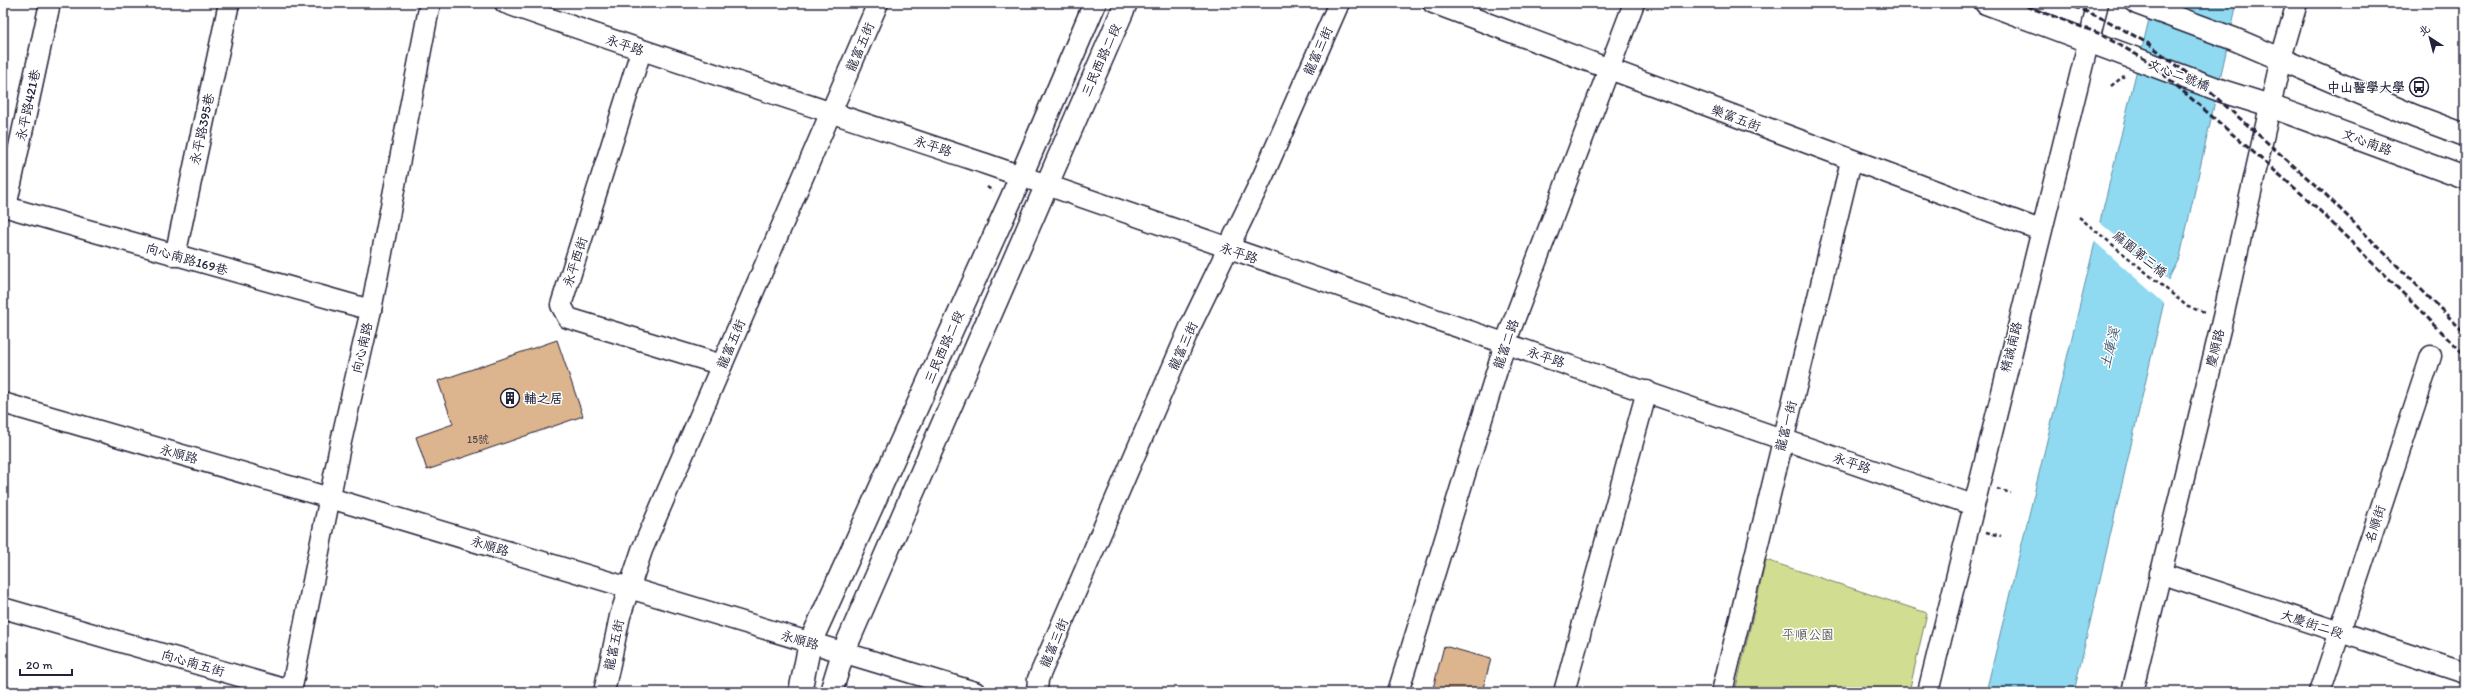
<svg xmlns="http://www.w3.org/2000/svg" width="2468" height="695" viewBox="0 0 2468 695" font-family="Itim,'LXGW WenKai TC',sans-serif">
  <rect width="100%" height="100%" fill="#fff"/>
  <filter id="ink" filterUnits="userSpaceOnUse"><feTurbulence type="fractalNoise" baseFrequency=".025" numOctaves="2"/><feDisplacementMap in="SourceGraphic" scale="8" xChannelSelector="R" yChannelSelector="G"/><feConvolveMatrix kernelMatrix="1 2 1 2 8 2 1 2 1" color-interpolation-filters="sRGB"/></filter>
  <g filter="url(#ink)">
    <!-- green -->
    <polygon fill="#d1de91" stroke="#7a8066" points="1766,560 1927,613 1909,692 1735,692"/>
    <!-- water -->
    <polygon fill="#8fdaf0" stroke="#6390a8" points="2153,3 2237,3 2180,257 2170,276 2074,692 1986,692"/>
    <!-- pier -->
    <polygon fill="#fff" points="2099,222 2171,282 2166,305 2094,241"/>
    <!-- building -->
    <g fill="#dcb48d" stroke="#22223b">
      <polygon points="557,340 583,416 427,470 416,437 453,424 438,381"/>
      <polygon points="1444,646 1491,659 1482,692 1432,692"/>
    </g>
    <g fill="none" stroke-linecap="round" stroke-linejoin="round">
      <defs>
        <g id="minor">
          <path d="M505 3C664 59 826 110 986 164L1973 505"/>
          <polyline points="1433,3 2040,230"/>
          <polyline points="641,51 561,305 568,318 722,365"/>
          <polyline points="3,206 371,310"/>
          <polyline points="6,207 50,3"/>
          <polyline points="175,256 229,3"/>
          <polyline points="3,403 330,498 975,692"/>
          <polyline points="2160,573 2465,673"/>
          <polyline points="3,608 291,691"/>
          <polyline points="291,692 340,446 371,310 430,3"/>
          <polyline points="604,692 620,616 642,550 878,3"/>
          <polyline points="1037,692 1038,679 1190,327 1263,176 1339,3"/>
          <polyline points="1398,692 1505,344 1634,3"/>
          <polyline points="1564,692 1647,391"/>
          <polyline points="1722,692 1851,161"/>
          <polyline points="1928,692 2098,3"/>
          <polyline points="2132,692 2223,317 2281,58 2297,3"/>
          <polyline points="2320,692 2431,356"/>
        </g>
        <g id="tertiary">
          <polyline points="800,692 810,643 1012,197 1095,3"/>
          <polyline points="831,692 843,653 1126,3"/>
        </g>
        <g id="secondary">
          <polyline points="1986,3 2225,92 2270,106 2465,178"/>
          <polyline points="2137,3 2234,39 2414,116 2465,135"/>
        </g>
      </defs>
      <!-- minor casing -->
      <use href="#minor" stroke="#22223b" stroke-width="23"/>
      <!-- tertiary casing -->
      <use href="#tertiary" stroke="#22223b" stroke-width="25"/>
      <!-- secondary casing -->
      <use href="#secondary" stroke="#22223b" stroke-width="25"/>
      <!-- path -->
      <g stroke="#22223b" stroke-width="2.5" stroke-dasharray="4 3" stroke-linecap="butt">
        <polyline points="2111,86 2124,76"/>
        <polyline points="987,187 993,191"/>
        <polyline points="2079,217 2188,307 2205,312"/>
        <polyline points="1997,489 2011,493"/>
        <polyline points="1986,532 2001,536"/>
      </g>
      <!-- minor -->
      <use href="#minor" stroke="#fff" stroke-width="20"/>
      <!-- tertiary -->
      <use href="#tertiary" stroke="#fff" stroke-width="22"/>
      <!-- secondary -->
      <use href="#secondary" stroke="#fff" stroke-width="22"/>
      <!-- rail -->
      <g stroke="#22223b" stroke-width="3" stroke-dasharray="6 3" stroke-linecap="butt">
        <polyline points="2018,3 2098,33 2148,61 2312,203 2465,355"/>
        <polyline points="2066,3 2106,20 2149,44 2201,84 2322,191 2465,333"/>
      </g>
    </g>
  </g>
  <!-- icons -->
  <defs>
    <symbol id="bus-ring" viewBox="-11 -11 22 22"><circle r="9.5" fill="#fff" stroke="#22223b" stroke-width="1.5"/><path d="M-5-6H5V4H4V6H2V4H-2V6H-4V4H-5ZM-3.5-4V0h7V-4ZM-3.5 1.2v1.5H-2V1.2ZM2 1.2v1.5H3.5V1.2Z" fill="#22223b"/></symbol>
    <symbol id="building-ring" viewBox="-11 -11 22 22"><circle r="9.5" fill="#fff" stroke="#22223b" stroke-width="1.5"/><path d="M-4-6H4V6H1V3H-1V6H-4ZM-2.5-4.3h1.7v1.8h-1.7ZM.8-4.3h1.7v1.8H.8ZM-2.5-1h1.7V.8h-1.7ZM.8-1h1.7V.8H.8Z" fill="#22223b"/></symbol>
  </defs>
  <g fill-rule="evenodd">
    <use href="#bus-ring" x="2408" y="76" width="22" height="22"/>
    <use href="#building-ring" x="499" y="387" width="22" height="22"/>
  </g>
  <g text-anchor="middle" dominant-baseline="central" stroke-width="3" stroke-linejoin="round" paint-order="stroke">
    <!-- number labels -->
    <g font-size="11" fill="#504650">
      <text x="478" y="439">15號</text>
    </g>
    <!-- street labels -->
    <g font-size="13" fill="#22223b" stroke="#fff">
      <text transform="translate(625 45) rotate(19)">永平路</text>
      <text transform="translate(860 47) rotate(-67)">龍富五街</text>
      <text transform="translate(1318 51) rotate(-66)">龍富三街</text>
      <text transform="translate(1101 60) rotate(-66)">三民西路二段</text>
      <text transform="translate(2179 75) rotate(21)">文心二號橋</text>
      <text transform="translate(28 105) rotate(-78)">永平路421巷</text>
      <text transform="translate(1736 118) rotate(21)">樂富五街</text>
      <text transform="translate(202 129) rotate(-78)">永平路395巷</text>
      <text transform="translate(2367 142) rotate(20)">文心南路</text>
      <text transform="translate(933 146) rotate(19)">永平路</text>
      <text transform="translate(1239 253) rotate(19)">永平路</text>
      <text transform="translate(2140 254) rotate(39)">麻園第三橋</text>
      <text transform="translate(187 259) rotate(16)">向心南路169巷</text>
      <text transform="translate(575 262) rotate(-72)">永平西街</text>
      <text transform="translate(731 344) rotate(-67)">龍富五街</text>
      <text transform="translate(1506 344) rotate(-71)">龍富二路</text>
      <text transform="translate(1183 346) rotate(-66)">龍富三街</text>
      <text transform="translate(944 347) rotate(-66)">三民西路二段</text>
      <text transform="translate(2011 347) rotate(-76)">精誠南路</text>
      <text transform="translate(362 348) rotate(-77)">向心南路</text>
      <text transform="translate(2215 348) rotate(-76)">慶順路</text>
      <text transform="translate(1546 357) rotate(19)">永平路</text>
      <text transform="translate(1786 426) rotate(-76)">龍富一街</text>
      <text transform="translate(179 454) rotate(16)">永順路</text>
      <text transform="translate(1852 463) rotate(19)">永平路</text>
      <text transform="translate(2375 524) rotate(-72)">名順街</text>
      <text transform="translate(490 546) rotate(17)">永順路</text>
      <text transform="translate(2312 624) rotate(18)">大慶街二段</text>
      <text transform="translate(800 640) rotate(16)">永順路</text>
      <text transform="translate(1054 643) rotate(-67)">龍富三街</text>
      <text transform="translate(614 645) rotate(-78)">龍富五街</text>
      <text transform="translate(193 663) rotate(16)">向心南五街</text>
    </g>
    <!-- poi labels -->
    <g font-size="13" font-weight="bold" fill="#22223b" stroke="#fff" text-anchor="end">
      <text x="2405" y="87">中山醫學大學</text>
      <text x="524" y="398" text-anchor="start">輔之居</text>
    </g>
    <!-- park labels -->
    <g font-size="13" fill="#575a55" stroke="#fff">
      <text x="1808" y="634">平順公園</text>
    </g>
    <!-- water labels -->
    <g font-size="14" font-style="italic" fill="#435971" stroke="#fff">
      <text transform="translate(2110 348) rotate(-76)">土庫溪</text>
    </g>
  </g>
  <!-- margin -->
  <rect width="2468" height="695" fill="none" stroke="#fff" stroke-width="16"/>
  <rect x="8" y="8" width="2452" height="679" fill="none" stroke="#22223b" stroke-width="1.5" filter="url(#ink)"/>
  <!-- north arrow -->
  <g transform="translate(2430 38) rotate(324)" stroke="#ffffff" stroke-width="3" paint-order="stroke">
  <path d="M0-3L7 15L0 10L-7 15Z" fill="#22223b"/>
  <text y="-6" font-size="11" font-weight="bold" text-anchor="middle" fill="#22223b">北</text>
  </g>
  <!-- scale -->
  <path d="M20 669v6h52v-6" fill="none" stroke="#22223b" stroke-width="2"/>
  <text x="26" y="669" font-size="12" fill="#22223b" stroke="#ffffff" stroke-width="3" paint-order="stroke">20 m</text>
</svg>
